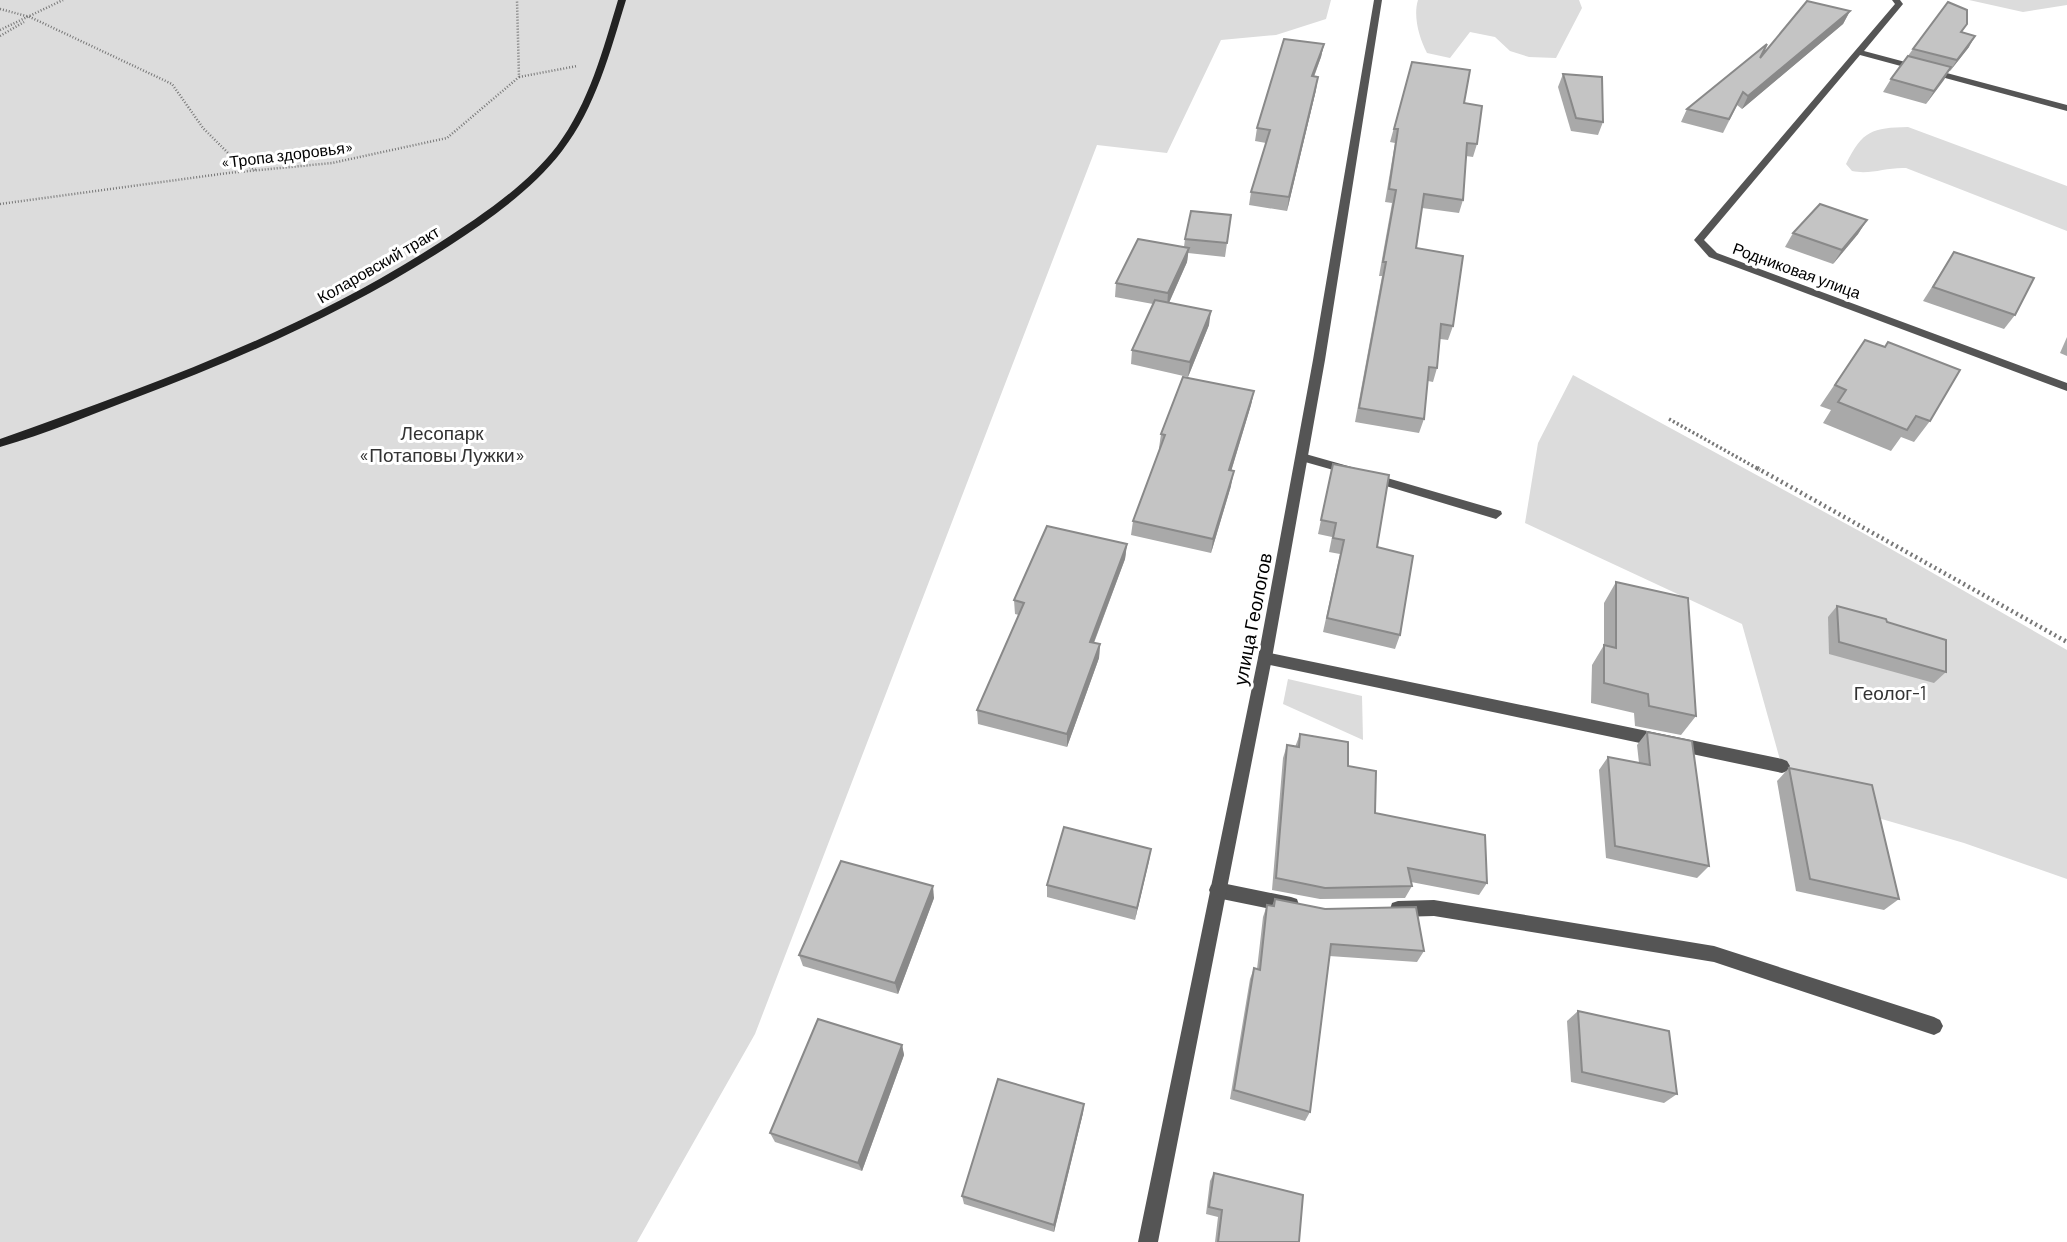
<svg xmlns="http://www.w3.org/2000/svg" width="2067" height="1242" viewBox="0 0 2067 1242" font-family="Barlow,sans-serif">
  <rect width="100%" height="100%" fill="#fff"/>
  <!-- green -->
  <g fill="#dcdcdc">
    <polygon points="0,0 1331,0 1326,19 1276,35 1221,40 1167,153 1097,145 755,1034 637,1242 0,1242"/>
    <path d="M1418 0H1579L1582 8 1556 58 1529 57 1510 51 1495 37 1470 32 1450 58 1427 53C1419 38 1413 16 1418 0Z"/>
    <polygon points="1969,0 2067,0 2067,5 2023,12"/>
    <path d="M1908 127 2067 186V231L1906 168C1886 167 1871 175 1852 171L1846 164C1863 130 1872 128 1908 127Z"/>
    <polygon points="1573,375 1863,533 2067,650 2067,879 1964,843 1789,792 1742,624 1525,523 1538,443"/>
    <polygon points="1288,679 1362,696 1363,740 1283,704"/>
  </g>
  <g fill="none" stroke-linecap="round" stroke-linejoin="round">
    <!-- path-far2 -->
    <g stroke="#777" stroke-width="2.5" stroke-dasharray="1 2" stroke-linecap="butt">
      <polyline points="0,9 30,17 172,84 203,128 235,160 256,170"/>
      <polyline points="0,30 63,0"/>
      <polyline points="0,36 24,22"/>
      <polyline points="519,77 577,66"/>
      <polyline points="0,204 228,173 332,163 447,138 519,77 517,0"/>
    </g>
    <!-- path-far1 -->
    <polyline stroke="#777" stroke-width="3.5" stroke-dasharray="2 2.5" stroke-linecap="butt" points="1669,419 1760,470"/>
    <!-- path -->
    <polyline stroke="#777" stroke-width="4.5" stroke-dasharray="2 3.5" stroke-linecap="butt" points="1757,468 2067,642"/>
    <!-- lane -->
    <g fill="#555" fill-rule="evenodd">
      <polygon points="1302,453 1355,468 1357,471 1351,475 1298,460 1296,457 1298,454"/>
      <polygon points="1370,473 1501,511 1502,514 1496,519 1366,480 1364,477"/>
      <polygon points="1265,652 1782,759 1787,761 1790,766 1787,771 1782,773 1265,664 1260,662 1258,658 1260,654"/>
      <polygon points="1217,882 1291,897 1297,899 1299,905 1297,911 1291,913 1217,898 1211,895 1209,890 1211,885"/>
      <polygon points="1434,900 1714,946 1934,1017 1940,1020 1943,1026 1940,1032 1934,1035 1714,962 1434,916 1398,917 1392,915 1390,909 1392,903 1398,901"/>
    </g>
    <!-- street -->
    <g fill="#555" fill-rule="evenodd">
      <polygon points="1374,0 1382,0 1325,360 1272,658 1158,1242 1138,1242 1258,658 1313,360"/>
      <polygon points="1892,0 1900,0 1903,4 1864,51 2067,105 2067,111 1860,55 1704,240 1717,253 2067,383 2067,391 1709,257 1694,240 1895,4"/>
    </g>
    <!-- secondary -->
    <path fill="#222" fill-rule="evenodd" d="M618 0H626C610 52 596 107 562 151 532 190 490 219 449 246 350 310 244 357 135 398 90 415 46 434 0 447V439C152 385 303 331 439 243 481 216 526 186 557 146 589 103 603 50 618 0Z"/>
  </g>
  <!-- wall -->
  <g fill="#a9a9a9">
    <polygon points="1850,11 1843,24 1742,109 1737,105 1723,133 1681,122 1687,109 1761,57"/>
    <polygon points="1962,33 1969,47 1950,71 1949,71 1926,104 1883,92 1891,79 1913,49"/>
    <polygon points="1324,44 1321,57 1314,77 1316,90 1287,211 1249,205 1251,192 1266,143 1255,141 1257,128"/>
    <polygon points="1412,62 1464,103 1477,144 1473,157 1466,156 1463,200 1459,213 1422,208 1416,248 1453,326 1448,340 1440,339 1437,368 1433,382 1428,381 1424,419 1419,433 1355,422 1382,276 1379,276 1392,203 1385,202 1395,143 1390,142"/>
    <polygon points="1563,74 1603,122 1598,135 1571,131 1558,87"/>
    <polygon points="1231,215 1225,257 1188,253 1187,262 1169,303 1209,325 1188,377 1131,364 1132,350 1153,304 1115,297 1116,283 1184,247 1185,239"/>
    <polygon points="1867,220 1858,234 1833,264 1785,247 1793,233"/>
    <polygon points="1954,252 2015,315 2004,329 1923,301"/>
    <polygon points="2067,337 2067,356 2060,353"/>
    <polygon points="1865,340 1930,421 1914,442 1901,437 1891,451 1823,423 1831,410 1820,406"/>
    <polygon points="1254,391 1251,405 1231,471 1231,486 1211,553 1131,535 1133,521 1160,449 1159,448 1161,434"/>
    <polygon points="1333,464 1377,547 1400,635 1395,649 1323,632 1340,554 1329,552 1332,537 1318,534"/>
    <polygon points="1127,544 1125,559 1094,643 1100,644 1099,658 1067,747 978,724 977,710 1019,615 1015,614 1014,600"/>
    <polygon points="1616,582 1696,716 1681,735 1635,726 1634,713 1591,703 1592,665 1604,645 1604,603"/>
    <polygon points="1837,606 1887,622 1946,672 1934,683 1829,654 1828,617"/>
    <polygon points="1647,732 1709,866 1697,878 1606,858 1599,770 1608,757 1639,763 1637,745"/>
    <polygon points="1300,734 1348,766 1375,813 1487,883 1479,895 1411,882 1412,886 1405,898 1320,899 1272,890 1283,758 1287,745 1295,747"/>
    <polygon points="1789,768 1899,899 1884,910 1796,891 1777,781"/>
    <polygon points="1151,849 1135,920 1047,897 1047,885"/>
    <polygon points="934,898 898,994 803,966 799,955"/>
    <polygon points="1275,899 1424,951 1417,962 1329,956 1310,1112 1305,1121 1230,1099 1250,979 1254,968 1257,969 1263,917 1267,905 1272,906"/>
    <polygon points="1578,1011 1677,1094 1664,1103 1571,1082 1567,1021"/>
    <polygon points="902,1045 904,1055 862,1171 775,1142 770,1133"/>
    <polygon points="1084,1104 1083,1113 1054,1232 964,1204 962,1196"/>
    <polygon points="1214,1173 1299,1242 1215,1242 1218,1217 1206,1214 1210,1181"/>
  </g>
  <!-- shaded-wall -->
  <g fill="#898989">
    <polygon points="1850,11 1843,24 1742,109 1748,96"/>
    <polygon points="1975,36 1969,47 1950,71 1957,60"/>
    <polygon points="1324,44 1321,57 1309,89 1312,76"/>
    <polygon points="1951,67 1944,80 1926,104 1934,91"/>
    <polygon points="1318,77 1316,90 1287,211 1289,197"/>
    <polygon points="1867,220 1858,234 1833,264 1842,250"/>
    <polygon points="1189,248 1187,262 1167,307 1168,293"/>
    <polygon points="1211,311 1209,325 1188,377 1190,362"/>
    <polygon points="1254,391 1251,405 1227,485 1229,470"/>
    <polygon points="1234,471 1231,486 1211,553 1213,539"/>
    <polygon points="1127,544 1125,559 1089,655 1090,642"/>
    <polygon points="1100,644 1099,658 1067,747 1067,734"/>
    <polygon points="1151,849 1149,861 1135,920 1137,908"/>
    <polygon points="933,886 934,898 898,994 895,983"/>
    <polygon points="902,1045 904,1055 862,1171 858,1163"/>
    <polygon points="1084,1104 1083,1113 1054,1232 1054,1225"/>
  </g>
  <!-- building -->
  <g fill="#c4c4c4" stroke="#898989" stroke-width="2">
    <polygon points="1807,1 1850,11 1748,96 1743,92 1729,119 1687,109 1767,44 1760,58"/>
    <polygon points="1948,2 1967,10 1967,24 1961,32 1975,36 1957,60 1913,49"/>
    <polygon points="1284,39 1324,44 1312,76 1318,77 1289,197 1251,192 1270,130 1257,128"/>
    <polygon points="1908,56 1951,67 1934,91 1891,79"/>
    <polygon points="1412,62 1470,70 1464,103 1482,106 1477,144 1467,143 1463,200 1424,194 1416,248 1463,256 1453,326 1441,324 1437,368 1429,367 1424,419 1359,408 1386,262 1383,262 1396,190 1389,189 1398,129 1394,129"/>
    <polygon points="1563,74 1602,77 1603,122 1576,118"/>
    <polygon points="1820,204 1867,220 1842,250 1793,233"/>
    <polygon points="1191,211 1231,215 1227,243 1185,239"/>
    <polygon points="1138,239 1189,248 1168,293 1116,283"/>
    <polygon points="1954,252 2034,278 2015,315 1933,287"/>
    <polygon points="1155,300 1211,311 1190,362 1132,350"/>
    <polygon points="1865,340 1885,347 1888,342 1960,370 1930,421 1916,416 1907,430 1838,402 1846,390 1835,385"/>
    <polygon points="1183,377 1254,391 1229,470 1234,471 1213,539 1133,521 1165,435 1161,434"/>
    <polygon points="1333,464 1389,475 1377,547 1413,556 1400,635 1327,618 1344,540 1333,538 1336,523 1321,520"/>
    <polygon points="1047,526 1127,544 1090,642 1100,644 1067,734 977,710 1024,603 1014,600"/>
    <polygon points="1616,582 1688,598 1696,716 1649,706 1648,694 1604,683 1604,645 1616,648"/>
    <polygon points="1837,606 1886,619 1887,622 1946,640 1946,672 1839,642"/>
    <polygon points="1647,732 1692,741 1709,866 1615,846 1608,757 1650,765"/>
    <polygon points="1300,734 1348,742 1348,766 1376,771 1375,813 1485,835 1487,883 1408,868 1412,886 1325,888 1276,878 1287,745 1299,747"/>
    <polygon points="1789,768 1872,785 1899,899 1810,879"/>
    <polygon points="1064,827 1151,849 1137,908 1047,885"/>
    <polygon points="841,861 933,886 895,983 799,955"/>
    <polygon points="1275,899 1325,909 1416,907 1424,951 1331,944 1310,1112 1234,1090 1254,968 1260,970 1267,905 1274,906"/>
    <polygon points="1578,1011 1669,1031 1677,1094 1582,1072"/>
    <polygon points="818,1019 902,1045 858,1163 770,1133"/>
    <polygon points="998,1079 1084,1104 1054,1225 962,1196"/>
    <polygon points="1214,1173 1303,1195 1299,1242 1218,1242 1222,1210 1209,1207"/>
  </g>
  <g text-anchor="middle" dominant-baseline="central" stroke-width="6" stroke-linejoin="round" paint-order="stroke">
    <!-- far-street labels -->
    <g font-size="16" fill="#000" stroke="#fff">
      <text transform="translate(287 154) rotate(-7)">«Тропа здоровья»</text>
      <text transform="translate(378 264) rotate(-30)">Коларовский тракт</text>
      <text transform="translate(1797 270) rotate(20)">Родниковая улица</text>
    </g>
    <!-- park labels -->
    <g font-size="19" fill="#333" stroke="#fff">
      <text x="442" y="432">Лесопарк<tspan x="442" dy="22">«Потаповы Лужки»</tspan></text>
      <text x="1890" y="692">Геолог-1</text>
    </g>
    <!-- street labels -->
    <g font-size="19" fill="#000" stroke="#fff">
      <text transform="translate(1252 619) rotate(-79)">улица Геологов</text>
    </g>
  </g>
</svg>
